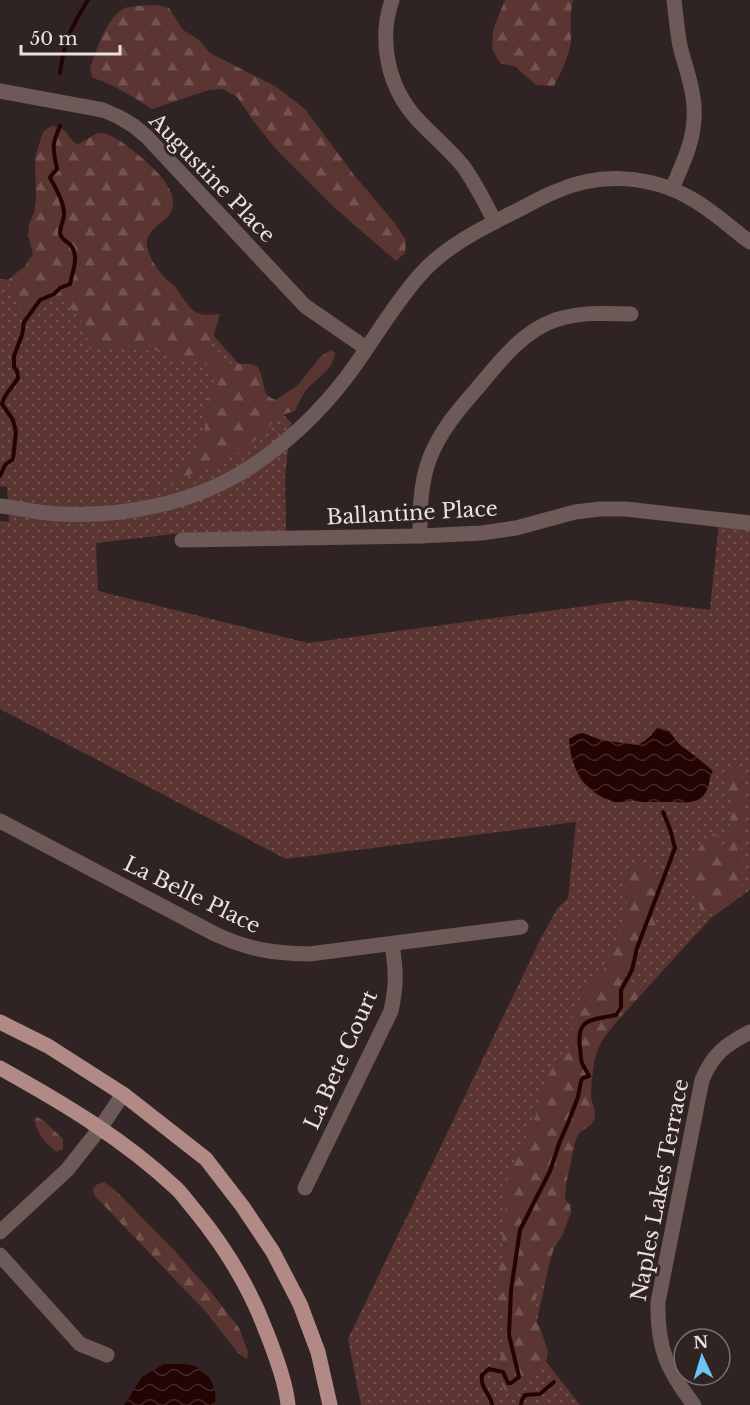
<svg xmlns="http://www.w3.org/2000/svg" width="750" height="1405" viewBox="0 0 750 1405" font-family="'Libre Baskerville',serif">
  <defs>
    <pattern id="grass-dots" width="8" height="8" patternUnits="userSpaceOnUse" patternTransform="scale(1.5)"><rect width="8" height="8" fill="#5b3531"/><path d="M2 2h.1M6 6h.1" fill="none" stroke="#73524f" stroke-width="1.8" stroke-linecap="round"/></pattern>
    <pattern id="forest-firs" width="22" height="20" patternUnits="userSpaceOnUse" patternTransform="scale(1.5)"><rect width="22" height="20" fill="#5b3531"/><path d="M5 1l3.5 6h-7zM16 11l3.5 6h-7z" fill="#73524f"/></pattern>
    <pattern id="water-waves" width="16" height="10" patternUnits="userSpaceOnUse" patternTransform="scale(1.5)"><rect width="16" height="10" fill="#240403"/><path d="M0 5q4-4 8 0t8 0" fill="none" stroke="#442827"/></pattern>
  </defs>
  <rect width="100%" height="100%" fill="#2f2423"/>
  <!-- grass -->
  <polygon fill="url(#grass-dots)" points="0,279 43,283 206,327 291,423 285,476 286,531 182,533 96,543 98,591 308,643 631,600 710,610 720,512 750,515 750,890 711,918 596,1044 532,1344 580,1405 361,1405 348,1339 542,936 557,909 568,898 576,822 286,859 0,709 0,521 9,522 7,487 0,486"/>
  <!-- forest -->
  <g fill="url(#forest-firs)">
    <path d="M505 0H573C570 13 571 26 571 39 570 55 561 72 554 86L536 85 516 67 500 63 492 49 493 30Z"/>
    <path d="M158 5 169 8 183 30 199 40 210 53 259 78 275 86 305 109 354 175 393 221 406 240 405 253 396 261 335 208 275 148 255 123 237 97 223 89 209 90 152 109C133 97 115 85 93 78L90 69C95 53 108 14 125 8 134 5 148 6 158 5Z"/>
    <path d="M51 126C71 128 66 140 78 144 86 141 93 133 102 133 116 133 155 168 163 179 168 186 174 196 173 204 173 221 151 224 147 240 145 253 158 271 167 280 171 283 174 285 177 289 182 296 187 306 194 311 201 316 211 315 220 314L211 344 213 354 224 363 251 364 258 367C260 372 262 377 263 382 265 393 265 396 276 400L298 385 321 356 331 350 335 353C333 370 316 379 306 390 301 396 298 405 295 411L285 414 275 420 262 435 236 454 224 461 212 467 191 474 169 486 140 494 135 492 139 489 165 483 174 478 182 470 195 454 205 428 207 404 214 381 213 374 207 365 196 359H186L176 362 170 360 160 350 142 351 126 344 98 350 88 349 86 342 89 336C80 318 72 305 54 296 49 294 46 292 40 293L33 300 25 312 20 309 18 300 11 292 8 280 25 266 33 254 28 236 29 225 34 212 36 200 35 157 43 132Z"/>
    <polygon points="732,769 739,771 746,788 741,852 742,883 738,894 714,913 704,914 700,910 699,902 694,894 689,870 692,857 711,832 716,835 725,857 728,859 727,845 732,807 726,779"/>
    <path d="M645 865 654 870 659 881V889L655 899 656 924 643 938 639 949 622 972 621 984 633 983 639 985 642 993C631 1007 605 1032 599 1047 593 1061 592 1078 591 1093 590 1102 598 1111 594 1120 591 1128 581 1129 578 1135 569 1150 566 1182 565 1199L570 1205 571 1212 562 1236 554 1248 544 1282 536 1297 535 1318 541 1331 548 1351 545 1368 526 1380 514 1395 506 1393 496 1371 508 1333 497 1296V1278L503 1252 502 1231 506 1221 505 1188 510 1170 531 1128 538 1110 539 1098 554 1064 561 1056 571 1047 574 1035 572 1023 574 1009 587 988 601 977 608 958 616 944 622 930V913L627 903 625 878 633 868Z"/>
    <path d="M37 1117 44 1121 63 1139V1149L56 1152C44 1141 38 1135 34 1119Z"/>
    <polygon points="104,1182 115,1190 173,1249 211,1292 239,1328 248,1352 247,1359 238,1353 206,1312 95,1196 93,1190 96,1185"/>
  </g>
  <!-- water -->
  <g fill="url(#water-waves)">
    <path d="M657 728 668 730 679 744 699 759 713 771C709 777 710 783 707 790 700 806 682 802 668 802 661 802 655 802 648 802 642 803 640 801 634 801 628 800 622 803 615 802 608 801 600 796 594 792 577 780 570 759 569 739L578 734 583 733 601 740 637 745C645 742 652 735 657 728Z"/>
    <path d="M164 1364C173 1364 185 1363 194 1366 210 1372 218 1388 215 1405H124L142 1377Z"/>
  </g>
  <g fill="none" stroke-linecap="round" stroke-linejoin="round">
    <!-- stream -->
    <g stroke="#240403" stroke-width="4">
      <path d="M60 73C64 41 71 27 88 0"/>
      <path d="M0 476 5 465 13 459 16 432 13 420 2 404C4 394 13 387 18 378L17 371 14 367V356L22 335 24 322 40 300 54 294 60 288 70 284C72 274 79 257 72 247 68 241 61 240 60 233 60 227 64 220 64 214 64 202 56 188 50 178L51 176 57 169C53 147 51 147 60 126"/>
      <path d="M492 1405C491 1393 480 1390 482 1375L489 1369 503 1372 508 1383H511L519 1377 509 1335 511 1290 520 1230 550 1171 560 1141 568 1123 578 1097 581 1081 583 1078 589 1076C587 1071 584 1068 582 1063 580 1058 581 1053 580 1048 576 1018 591 1020 616 1015L621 1007V990L632 970 637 948 675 848 670 829 663 812"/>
      <polyline points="521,1405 522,1400 525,1395 540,1394 554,1382"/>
    </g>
    <!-- minor -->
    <g stroke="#6d5957" stroke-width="15">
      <path d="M392 0C378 41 388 88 418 120 433 136 449 149 463 166 476 184 485 203 495 222"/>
      <polyline points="0,91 103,110 119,117 134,126 147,137 305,306 366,348"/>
      <path d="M672 189C681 167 693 144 694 119 696 94 686 70 680 46 677 31 676 16 674 0"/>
      <path d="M0 506C19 508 39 513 58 514 124 517 193 504 249 468 286 444 318 414 345 379 371 345 391 308 419 276 444 247 479 230 512 213 527 206 541 197 557 191 600 172 651 175 692 199 713 211 731 228 750 242"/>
      <path d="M420 536C420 510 420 485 429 460 440 430 460 408 480 385 501 360 522 332 555 320 580 312 605 313 631 314"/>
      <polyline points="182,540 420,536 482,533 516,528 575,512 600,509 626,509 750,523"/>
      <path d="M0 821 215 934C250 950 271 953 309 954L521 927"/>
      <path d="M305 1188 391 1011C397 984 396 971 392 944"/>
      <polyline points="0,1232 67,1170 101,1127 123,1094"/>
      <polyline points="0,1255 80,1344 107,1355"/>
      <path d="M694 1405C667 1370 657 1348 658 1302L702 1080C713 1054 725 1045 750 1032"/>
    </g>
    <!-- major -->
    <g stroke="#b28a85" stroke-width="15">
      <polyline points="0,1022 48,1046 123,1094 206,1159 243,1207 273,1252 300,1304 318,1352 330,1405"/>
      <path d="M0 1068C63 1103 124 1139 177 1189 184 1196 190 1205 197 1213 227 1250 249 1286 266 1331 274 1351 286 1383 288 1405"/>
    </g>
  </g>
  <g text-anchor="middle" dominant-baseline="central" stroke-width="6" stroke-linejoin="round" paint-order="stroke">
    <!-- street labels -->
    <g font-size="21" fill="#e9e1e0" stroke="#2f2423">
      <text transform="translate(212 178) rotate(46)">Augustine Place</text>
      <text transform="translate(412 513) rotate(-3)">Ballantine Place</text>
      <text transform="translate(192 895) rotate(26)">La Belle Place</text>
      <text transform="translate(341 1060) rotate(-66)">La Bete Court</text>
      <text transform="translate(660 1190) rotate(-79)">Naples Lakes Terrace</text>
    </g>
  </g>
  <!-- north arrow -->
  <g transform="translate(702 1357) rotate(356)"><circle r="28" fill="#2f2423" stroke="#79706f" stroke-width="1.5"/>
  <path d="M0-4.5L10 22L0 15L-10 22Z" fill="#6fc2f4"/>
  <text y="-9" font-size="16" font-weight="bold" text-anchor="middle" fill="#e9e1e0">N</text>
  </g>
  <!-- scale -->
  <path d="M21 45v9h99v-9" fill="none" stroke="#e9e1e0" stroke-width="3"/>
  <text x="30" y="45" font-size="18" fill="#e9e1e0" stroke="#2f2423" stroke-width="4.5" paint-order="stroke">50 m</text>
</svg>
